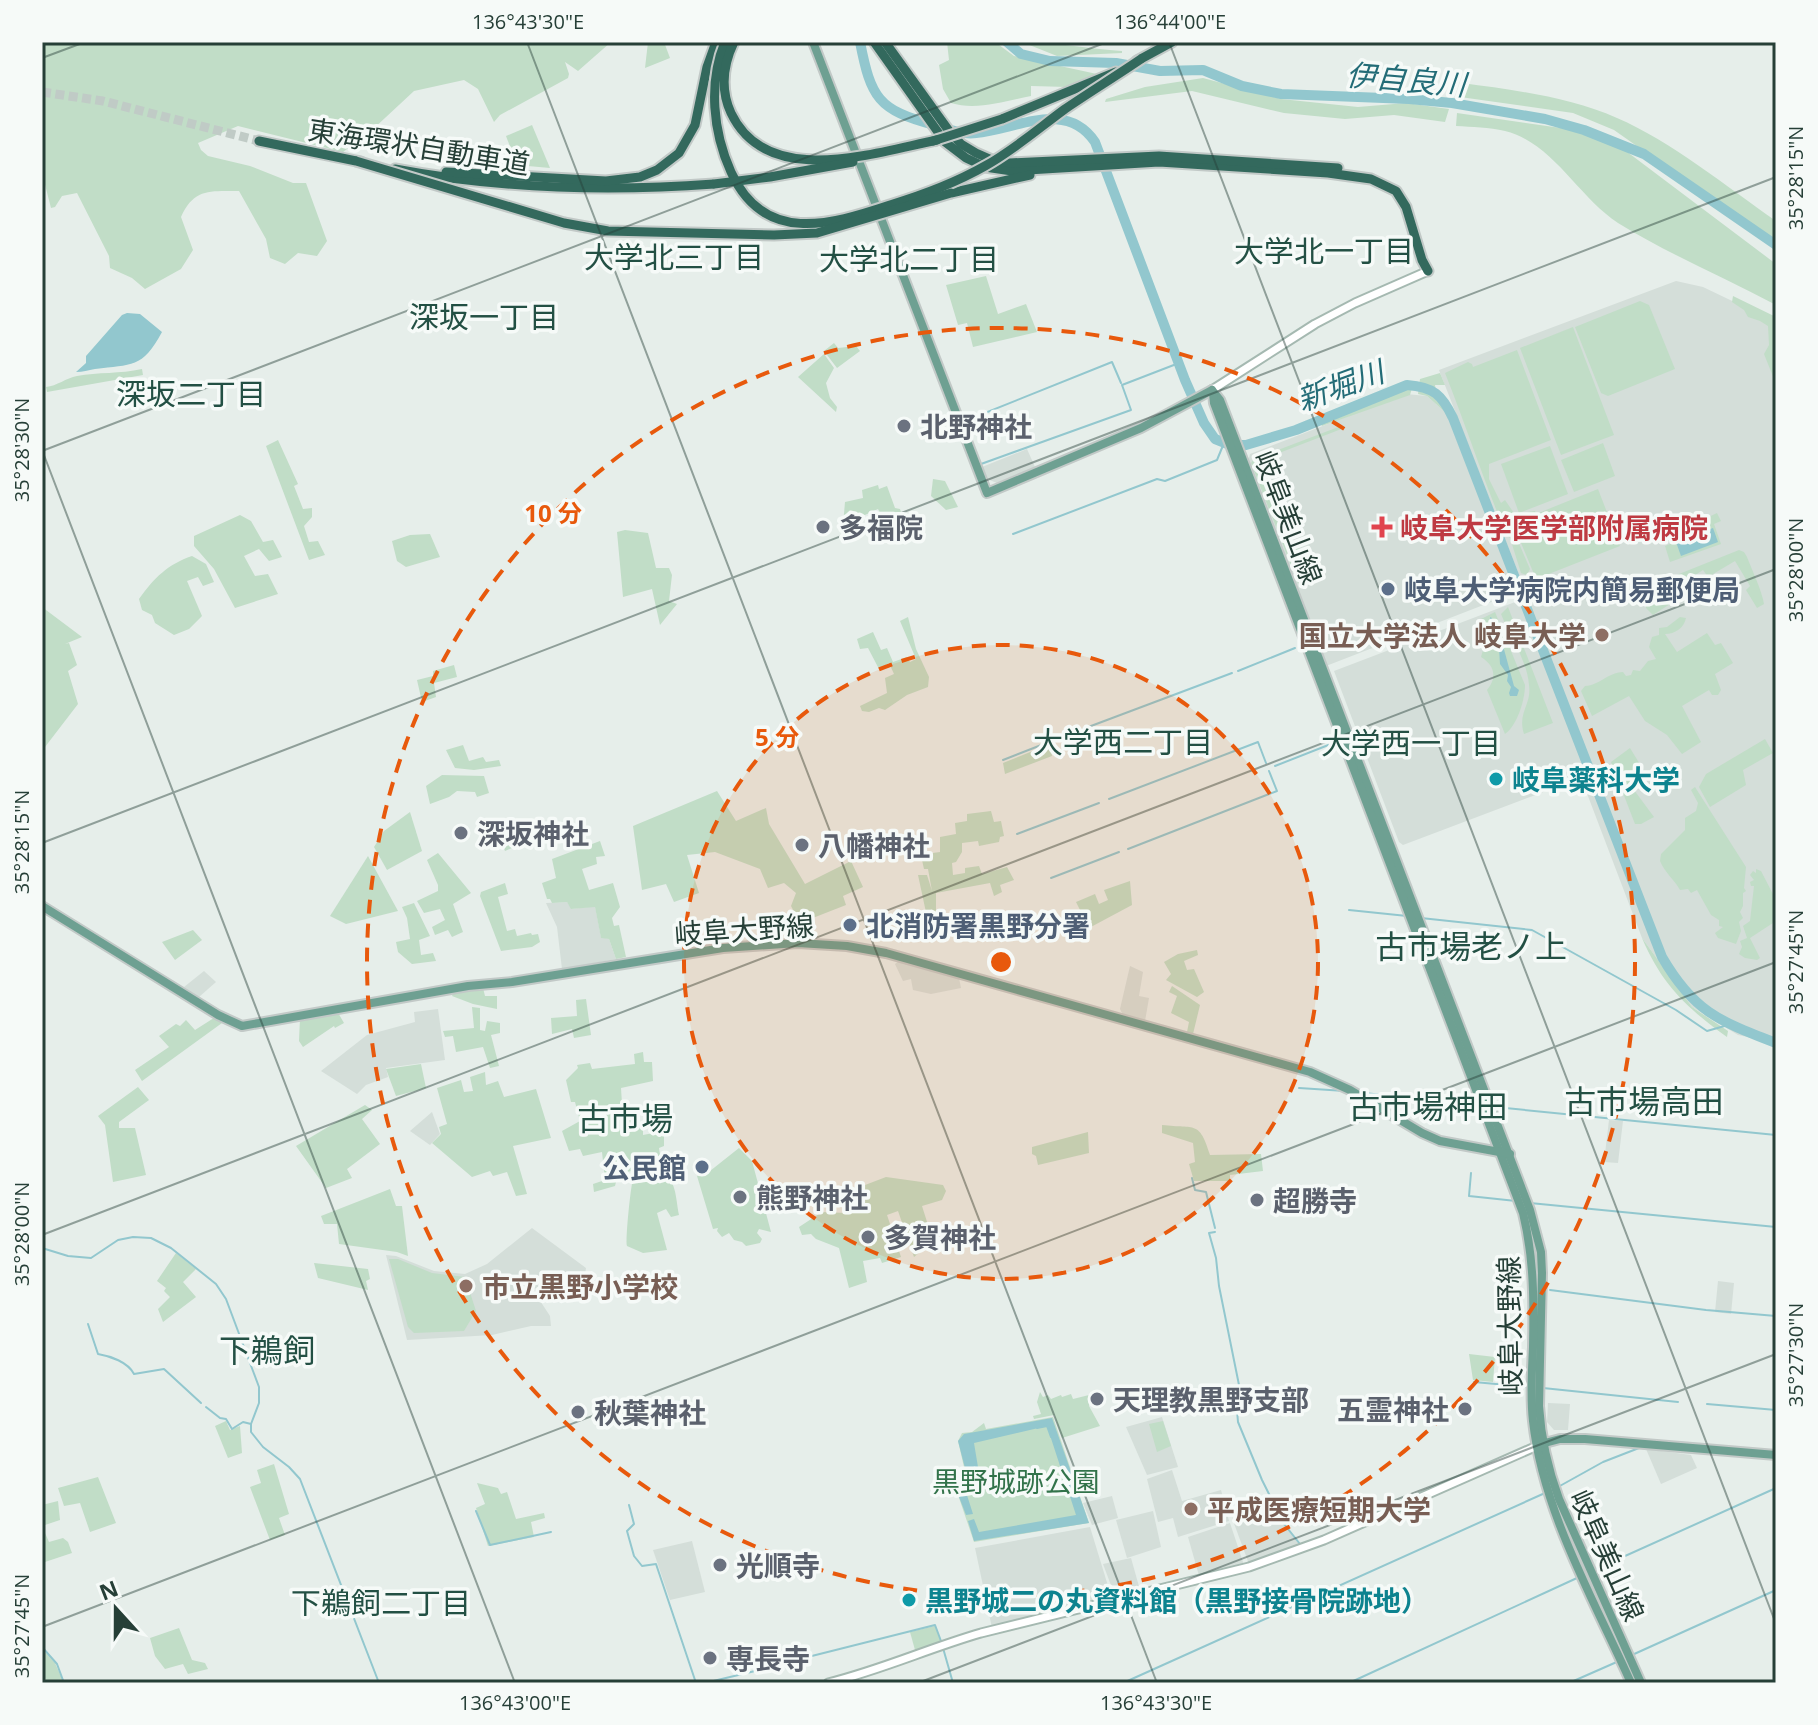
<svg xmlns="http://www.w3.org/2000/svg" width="1818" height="1725" viewBox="0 0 1818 1725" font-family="'Open Sans','Noto Sans JP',sans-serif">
  <rect width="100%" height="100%" fill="#e6eeea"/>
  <!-- built -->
  <g fill="#d4ded9">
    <polygon points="1676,281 1703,287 1776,322 1776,1043 1738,1035 1692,1007 1642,938 1583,783 1578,779 1403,845 1399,842 1334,671 1523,599 1521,580 1439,370"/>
    <polygon points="1406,394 1427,396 1446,413 1517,592 1326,666 1248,462 1250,454"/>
    <polygon points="1027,449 1035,467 997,483 987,479 982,467"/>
    <polygon points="567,902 572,909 595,906 601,937 609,939 616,959 562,969 557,927 546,903"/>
    <polygon points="899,961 959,978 961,988 931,994 913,990 911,979 903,981 895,964"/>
    <polygon points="1130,966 1143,972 1139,996 1149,998 1145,1021 1123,1015 1120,1009"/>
    <polygon points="204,971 216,982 199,997 184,987"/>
    <polygon points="438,1009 445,1060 386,1068 388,1077 366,1085 357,1094 321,1071 367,1035 415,1022 414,1012"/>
    <polygon points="432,1112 440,1134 430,1145 410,1131"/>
    <polygon points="1609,1120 1623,1121 1618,1163 1604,1162"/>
    <polygon points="532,1228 586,1268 584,1282 565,1296 551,1278 533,1290 550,1316 551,1326 531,1326 492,1335 407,1340 386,1255 396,1256 434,1271 465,1274 487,1264"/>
    <polygon points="1718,1281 1734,1283 1731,1314 1715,1312"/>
    <polygon points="1548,1403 1570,1404 1568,1430 1554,1430 1547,1422"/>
    <polygon points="1162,1417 1178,1467 1147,1475 1126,1427"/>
    <polygon points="1646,1449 1691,1455 1697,1468 1661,1484"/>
    <polygon points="1172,1470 1182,1501 1221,1490 1229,1521 1178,1537 1173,1518 1158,1522 1147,1479"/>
    <polygon points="1112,1496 1118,1518 1092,1525 1083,1503"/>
    <polygon points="1272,1505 1301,1546 1249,1564 1232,1518"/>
    <polygon points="1153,1511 1161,1547 1127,1558 1116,1520"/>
    <polygon points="1230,1523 1244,1565 1200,1579 1188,1537"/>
    <polygon points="1090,1527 1112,1599 992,1628 975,1548"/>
    <polygon points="692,1541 705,1592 670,1600 653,1550"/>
    <polygon points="1131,1558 1140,1590 1115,1596 1103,1564"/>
  </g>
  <!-- green -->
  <g fill="#c1ddc7">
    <path d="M42 42H611L578 71 565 62 569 74 568 78 500 115 494 122 478 89 464 80 414 91 371 131 343 152 238 126 198 143 201 150 208 156 250 166 293 183H306L327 241 317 256 298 253 285 264 270 258 266 239 239 191C210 191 194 188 181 217L193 250 181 269 145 289 132 278 110 268 109 256 77 193 62 196 55 207 51 208 42 173Z"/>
    <polygon points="648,42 664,42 670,58 645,68"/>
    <path d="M947 42H995L1014 56 1097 74 1068 87 1031 86V96C1006 101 976 111 951 103L943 89 939 65 949 60Z"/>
    <path d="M1022 42C1055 42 1089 49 1122 51V53L1057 56Z"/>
    <polygon points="1203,78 1281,99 1358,107 1406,103 1449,109 1445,122 1394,115 1345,119 1284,113 1192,91 1105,102 1106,99 1145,87"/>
    <path d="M1462 83C1514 90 1569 97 1617 118 1671 141 1727 187 1776 221V244L1614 130 1573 113 1460 97Z"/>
    <path d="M1457 113 1575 130 1622 148 1776 264V305C1724 277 1668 254 1618 223 1578 197 1553 143 1505 131 1489 127 1472 127 1456 126Z"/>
    <polygon points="532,125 550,168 517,165 506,136"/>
    <polygon points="986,276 998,314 1026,304 1037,332 973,347 967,323 958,325 946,285"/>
    <polygon points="1733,296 1776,317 1776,384 1764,354 1769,345 1768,326 1760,321 1748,317 1744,310 1732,302"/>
    <polygon points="1640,301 1649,305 1675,369 1608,396 1601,393 1575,327"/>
    <polygon points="1573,327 1614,435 1561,455 1520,348"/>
    <polygon points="834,343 838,348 856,346 860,351 837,368 824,351"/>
    <path d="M1517 350 1551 440 1489 464V479L1501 503 1505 500 1516 516H1525L1528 512 1535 511 1536 514 1598 489 1620 546 1536 579 1514 526 1512 527 1530 569 1527 575 1521 573 1510 538 1507 536C1484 482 1467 428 1445 373L1468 362 1472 364 1473 367Z"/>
    <polygon points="824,354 834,368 826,383 830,398 837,407 836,412 798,377"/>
    <path d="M142 369 143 375 47 392 46 387C57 386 66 378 77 376 98 372 120 374 142 369Z"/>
    <polygon points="1440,373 1445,385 1435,385 1437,397 1449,410 1446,413 1427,396 1418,394 1420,379"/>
    <polygon points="1407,387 1412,388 1410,395 1322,426 1320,422"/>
    <polygon points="1341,426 1344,428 1256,462 1288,543 1295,548 1309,550 1317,570 1315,578 1298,583 1251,463 1254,459"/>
    <polygon points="278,440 298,484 294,486 303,509 312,508 312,517 304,526 309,542 318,541 325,555 309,560 266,446"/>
    <polygon points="1603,443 1615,476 1574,492 1561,460"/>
    <polygon points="1550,446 1568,494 1519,513 1501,464"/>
    <polygon points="933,479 945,481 958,507 946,510 931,496"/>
    <polygon points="878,485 879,489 887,486 895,508 900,509 905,524 891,526 887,515 882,517 878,509 843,525 845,502 863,498 862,490"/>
    <polygon points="1717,513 1721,521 1714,524 1721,544 1670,562 1665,546 1670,544 1670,541 1661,542 1656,536 1660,529 1681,529 1685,524 1696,523"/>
    <polygon points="240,515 251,521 263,542 273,540 282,557 269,561 259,549 244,556 255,576 268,574 278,594 235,608 214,569 194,546 194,536"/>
    <polygon points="625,530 648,533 656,568 669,568 672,575 669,601 677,604 660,625 652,589 623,597 617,532"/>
    <polygon points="430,534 440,557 406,567 397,561 392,541 410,535"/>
    <path d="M1739 550 1744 552 1747 557C1752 570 1762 591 1764 604L1757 608 1746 590 1750 586 1735 561 1708 577 1703 570 1680 585 1674 576Z"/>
    <path d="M192 556 206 564 214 582 203 586 198 577 187 581 202 616 189 629 174 635 155 623 152 615 142 610 139 599C154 578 168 564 192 556Z"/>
    <polygon points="1673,586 1681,597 1653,615 1646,608 1646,596 1654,593 1659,594"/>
    <polygon points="42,607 82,637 65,644 69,643 77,665 68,671 78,704 45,747 42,747"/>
    <path d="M1508 607 1553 723 1524 734C1517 712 1532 705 1529 685 1527 660 1510 637 1501 614Z"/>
    <path d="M1495 612 1525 685C1525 700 1517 726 1505 734L1487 690C1498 677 1494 665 1481 657L1488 633 1481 619Z"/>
    <polygon points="908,617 916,649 929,677 928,687 907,695 885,710 879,708 869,712 862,711 860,706 887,693 885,678 894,674 889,663 879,669 868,648 860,649 857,639 873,632 881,650 887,648 893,662 907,657 910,662 916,659 900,621"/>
    <path d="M1680 617 1686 618C1684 628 1675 634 1665 634L1677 652 1707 633 1715 645 1721 643 1733 663 1715 674 1721 690 1718 695H1712L1709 690 1682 706 1701 742 1682 754 1667 735 1645 721 1629 696 1592 716 1581 691 1585 686C1600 685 1607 673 1623 672L1626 676 1631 675 1633 670 1640 671 1648 661 1656 659 1649 647 1652 637 1659 635V628L1667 627Z"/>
    <polygon points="454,665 457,677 434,683 436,697 422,702 417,680 433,676 433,671"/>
    <polygon points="1765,739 1773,753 1743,770 1746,785 1710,807 1699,787 1706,774"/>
    <polygon points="1050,744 1052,756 1005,774 1003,763"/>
    <polygon points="463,745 469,761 483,757 486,762 499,760 501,766 474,770 455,768 446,750"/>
    <polygon points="1630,748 1649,779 1634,790 1654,817 1641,824 1635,824 1611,762"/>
    <polygon points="442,775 484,776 489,793 477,797 475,792 457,791 449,797 430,804 426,786"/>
    <path d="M1695 787 1746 867 1744 888 1746 891 1743 893V906L1740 912 1743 918 1739 922 1741 931 1736 944 1718 938 1715 933 1723 927 1719 926V920L1711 915 1697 890 1691 893 1688 889 1680 890C1674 879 1665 873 1660 861L1661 854 1685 830V818L1696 811 1698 803 1691 790Z"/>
    <polygon points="717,791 736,821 766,808 769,824 805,884 851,861 863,887 843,896 846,905 800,923 791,906 796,893 784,883 768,888 760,869 715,852 687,855 699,893 674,902 666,884 642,890 633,826"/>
    <polygon points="991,811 994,822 1001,821 1004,836 1000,837 999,842 979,846 978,841 962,843 962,852 956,862 952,863 953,875 965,873 965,868 979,866 982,874 1007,867 1014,880 1000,885 1002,892 994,896 990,883 936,893 936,918 927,917 918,875 927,875 932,891 928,869 924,869 922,860 918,861 918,855 940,852 940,837 956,834 955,823 967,821 967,814"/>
    <polygon points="410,812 422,851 387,870 374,847 384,831"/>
    <polygon points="496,821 497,827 511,826 516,846 505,851 503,846 491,848 485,823"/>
    <polygon points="600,841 605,856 596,857 597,864 582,869 589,890 613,883 620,907 612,918 614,926 619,925 626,957 616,959 609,939 601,938 595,907 571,909 567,902 552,903 550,899 547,899 542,883 556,878 552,859"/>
    <polygon points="438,853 471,893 453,904 463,932 452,937 448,930 435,935 432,927 445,920 440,909 424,913 417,901 438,891 438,885 427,860"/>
    <polygon points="368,856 398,911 346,924 330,916"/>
    <polygon points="1756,869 1761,871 1776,900 1776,921 1750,938 1760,958 1757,960 1745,958 1739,954 1742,947 1740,941 1747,938 1743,926 1750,921 1754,886 1751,886 1750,882 1754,880 1750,875 1753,871 1756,873"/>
    <polygon points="1130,881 1132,905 1089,928 1076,902 1095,894 1099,904 1108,900 1104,890"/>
    <polygon points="505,883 508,894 498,897 507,931 515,929 517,936 531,933 532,935 538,934 540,942 532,947 501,951 480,896 481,892"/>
    <polygon points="414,903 430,936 419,940 421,955 433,953 436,961 412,964 398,952 396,942 410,939 407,918 402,907"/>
    <polygon points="193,930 202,940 175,960 162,942"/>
    <path d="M1642 938 1692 1007 1728 1031 1727 1037C1687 1008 1662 985 1642 938Z"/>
    <polygon points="1197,950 1198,955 1184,961 1187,970 1194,969 1204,992 1197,997 1166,980 1171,974 1164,962 1178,954"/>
    <polygon points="1172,986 1200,1005 1193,1034 1187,1032 1189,1022 1171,1013 1177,996 1169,992"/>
    <polygon points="483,988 485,996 497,996 497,1009 473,1004 452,996 454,992"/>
    <polygon points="586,999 591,1035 574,1038 572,1029 552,1034 551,1018 577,1016 576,1000"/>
    <polygon points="472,1007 480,1008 480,1030 485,1031 487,1021 500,1023 500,1033 491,1035 499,1066 490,1068 483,1047 456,1052 453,1036 445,1037 443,1031 474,1028"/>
    <polygon points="337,1011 344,1023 335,1028 334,1026 303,1047 299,1041 300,1018"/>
    <polygon points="217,1016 222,1023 142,1081 135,1070 169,1047 159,1036 176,1024 180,1026 186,1020 195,1030"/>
    <polygon points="643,1052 644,1062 652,1062 653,1081 621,1088 622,1104 632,1104 637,1127 643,1128 643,1135 664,1131 664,1146 659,1148 660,1155 657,1157 658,1165 618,1174 615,1186 594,1192 593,1184 605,1180 602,1152 583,1156 580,1149 569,1151 562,1131 580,1121 575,1102 571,1102 566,1080 578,1068 577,1065 590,1063 592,1069 635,1064 634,1054"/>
    <polygon points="421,1064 426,1088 396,1096 386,1069"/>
    <polygon points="485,1072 486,1085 498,1081 504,1097 536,1089 551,1138 513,1146 527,1194 516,1196 507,1172 493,1176 490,1171 472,1177 432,1143 441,1134 439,1127 447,1124 437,1088 461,1080 464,1092 473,1091 470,1077"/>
    <polygon points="138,1087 149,1100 119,1122 119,1128 135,1128 146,1175 113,1182 105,1125 98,1116"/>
    <polygon points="365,1105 372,1110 362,1119 380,1144 347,1169 352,1178 326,1188 296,1146"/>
    <path d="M1162 1125C1196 1129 1199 1120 1210 1155L1261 1154 1263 1171 1230 1175V1181H1194L1189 1164 1195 1162 1193 1143 1162 1133Z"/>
    <polygon points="1088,1132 1089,1153 1038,1165 1036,1156 1032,1154 1032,1147"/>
    <polygon points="739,1148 752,1161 771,1232 759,1229 757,1233 762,1239 760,1243 746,1246 742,1242 734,1240 729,1233 722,1237 717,1231 718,1228 713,1229 697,1176 710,1171"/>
    <path d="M652 1172C677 1172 675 1195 679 1215L671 1217 666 1209 657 1213 667 1250 643 1253 627 1246C625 1241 631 1181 634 1175Z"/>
    <polygon points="886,1177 943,1185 946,1191 942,1200 922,1206 928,1225 916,1233 920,1252 914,1257 898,1211 887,1215 901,1257 882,1263 880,1258 863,1261 867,1282 849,1288 839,1248 816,1239 811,1234 802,1235 799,1227 822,1212 846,1213 852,1190"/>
    <polygon points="390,1189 396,1206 402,1206 408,1256 397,1252 339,1244 337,1224 324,1224 321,1216"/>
    <polygon points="176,1253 196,1269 183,1282 196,1297 163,1322 158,1309 170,1297 164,1291 166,1288 157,1281"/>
    <polygon points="398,1259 432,1273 465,1277 476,1311 464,1331 414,1333 408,1327 389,1259"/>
    <polygon points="314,1263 368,1269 370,1279 366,1281 368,1290 318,1278"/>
    <polygon points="1469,1354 1495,1357 1493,1382 1473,1380"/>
    <polygon points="1040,1392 1043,1397 1048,1395 1051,1399 1061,1395 1062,1397 1071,1394 1073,1399 1089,1395 1089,1406 1100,1426 1062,1438 1054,1415 1034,1419 1033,1416 1041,1414 1037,1402"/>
    <polygon points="1053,1417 1089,1523 974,1542 954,1483 964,1467 958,1441 962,1433 972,1432 984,1423 986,1429"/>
    <polygon points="226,1421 230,1430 240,1426 242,1453 228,1458 215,1426"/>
    <polygon points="1163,1421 1171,1446 1157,1452 1149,1424"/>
    <polygon points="274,1464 289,1514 279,1518 285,1535 270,1540 250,1487 261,1483 257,1470"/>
    <polygon points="98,1477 116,1523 90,1532 80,1503 64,1506 58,1488"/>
    <polygon points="477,1483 498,1488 501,1494 507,1492 516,1519 544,1513 545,1518 531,1522 534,1537 488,1546 476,1508 485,1504"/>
    <polygon points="58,1501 60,1520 42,1526 49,1542 63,1538 68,1542 72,1553 42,1563 42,1505"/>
    <polygon points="935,1626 941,1642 919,1652 915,1650 910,1632"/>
    <polygon points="179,1628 192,1660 205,1663 208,1669 188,1674 183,1664 165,1669 155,1656 150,1638"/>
    <polygon points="42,1649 55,1663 64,1683 49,1683 42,1675"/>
  </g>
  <!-- water -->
  <g fill="#92c7ce">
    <path d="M127 313 140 314 162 332C142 369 132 364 95 369 88 370 83 372 76 372L86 363V356L122 315Z"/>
    <polygon points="1713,528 1718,542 1681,556 1676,542"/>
    <polygon points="1490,617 1492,618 1497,637 1502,642 1514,686 1519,690 1517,696 1510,696 1509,693 1511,687 1507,681 1508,675 1500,664 1499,648 1493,644"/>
    <polygon points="1052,1418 1089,1523 974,1541 968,1521 974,1519 979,1532 1076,1515 1047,1426 974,1443 978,1467 973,1469 975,1476 965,1489 973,1514 966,1515 954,1484 965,1468 958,1441 964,1434"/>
  </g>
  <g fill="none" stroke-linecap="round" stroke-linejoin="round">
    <!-- stream -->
    <g stroke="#92c7ce" stroke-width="2">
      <polyline points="965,421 1112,362 1121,383"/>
      <polyline points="981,464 1131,410 1122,385 1179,363"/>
      <polyline points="1013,534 1157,479 1165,481 1217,460 1224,443"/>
      <polyline points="1238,671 1295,648"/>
      <polyline points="1083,729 1232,673"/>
      <polyline points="1003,760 1072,733"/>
      <polyline points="1275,766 1336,742"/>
      <polyline points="1109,799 1258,742 1266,763"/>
      <polyline points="1017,834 1099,803"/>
      <polyline points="1128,849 1277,791 1269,771"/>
      <polyline points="1051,878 1119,852"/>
      <polyline points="1349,910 1407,916"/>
      <polyline points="1421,918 1532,930 1676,1010 1707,1031 1728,1025"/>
      <polyline points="1299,1088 1345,1091"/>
      <polyline points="1364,1093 1477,1105"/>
      <polyline points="1495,1107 1776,1135"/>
      <polyline points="1471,1173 1469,1196 1516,1201"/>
      <polyline points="1192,1178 1195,1190 1206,1192 1215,1228"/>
      <polyline points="1530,1203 1776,1227"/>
      <polyline points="1215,1232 1209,1233 1216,1258 1219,1286 1239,1385 1235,1388 1238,1422 1262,1480 1284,1524 1300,1544"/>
      <polyline points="42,1248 68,1256 91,1258 118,1240 133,1237 151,1238 171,1248 216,1284 226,1299 259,1387 259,1403 251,1424 251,1432 263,1447 289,1467 300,1479 379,1683"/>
      <polyline points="1550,1290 1706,1310 1776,1316"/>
      <path d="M88 1324 98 1354C110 1356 128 1362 134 1374L164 1369 201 1403"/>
      <polyline points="1474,1382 1529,1387"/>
      <polyline points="1543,1388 1678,1402"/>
      <polyline points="1707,1404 1776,1410"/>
      <polyline points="206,1407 220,1418 226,1419 232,1429 243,1422 251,1424"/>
      <polyline points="1037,1428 1047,1426 1051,1437"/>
      <polyline points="1558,1487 1603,1462 1639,1448"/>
      <polyline points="629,1505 634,1524 627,1531 634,1556 642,1566 656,1564 696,1683"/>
      <polyline points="476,1511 490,1545 551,1532"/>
      <polyline points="1594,1570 1776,1488"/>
      <polyline points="42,1647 57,1664 64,1683"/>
      <polyline points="943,1648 953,1683"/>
      <polyline points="1632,1655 1776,1590"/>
      <polyline points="705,1683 755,1671 760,1665 769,1664 772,1666 935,1625 941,1641"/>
      <polyline points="1123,1683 1545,1493"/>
      <polyline points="1349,1683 1577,1578"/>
      <polyline points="1569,1683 1619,1661"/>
    </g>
    <!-- river -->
    <g stroke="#92c7ce" stroke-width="10">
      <path d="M860 42C871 98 878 110 934 125 947 129 963 135 976 133 1017 129 1066 99 1095 142L1185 380 1204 423 1215 439 1230 445H1246L1296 430 1407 385C1434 387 1442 395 1453 418L1662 957C1694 1012 1719 1021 1776 1043"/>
      <polyline points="1007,42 1021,54 1050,61 1116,63 1160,71 1203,70 1242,86 1281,94 1409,99 1452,103 1545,119 1584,130 1644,154 1776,245"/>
    </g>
    <!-- highway-tunnel -->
    <polyline stroke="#c0cbc6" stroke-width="9" stroke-dasharray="9 4.5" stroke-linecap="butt" points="42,92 103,101 259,141"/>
    <defs>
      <g id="secondary">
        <polyline points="1212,390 1315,324 1355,303 1428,271"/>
        <path d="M828 1683C881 1670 929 1648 981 1633L1249 1567 1324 1540 1537 1446"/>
      </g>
      <g id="primary">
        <polyline points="813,42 987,493 1141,428 1212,390"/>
        <path d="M1212 390 1220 400 1530 1210 1541 1252 1542 1273 1539 1406C1541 1438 1548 1469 1559 1499L1641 1683"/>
        <path d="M1213 393 1214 403 1523 1213C1534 1258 1534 1301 1533 1347 1532 1371 1530 1396 1533 1421 1543 1512 1594 1600 1631 1683"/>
        <polyline points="42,906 218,1015 242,1026 468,986 512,982 723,948 798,943 847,946 886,953 1310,1072 1350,1090 1422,1133 1440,1141 1510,1154"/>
        <polyline points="1541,1444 1560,1439 1585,1439 1776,1455"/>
      </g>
      <g id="highway">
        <polyline points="874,42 945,142 966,158 985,167 1012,171 1159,162 1328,173 1371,179 1396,191 1406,207 1422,260 1428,271"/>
        <polyline points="885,42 949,131 961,144 976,153 992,160 1010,163 1159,156 1338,168"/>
        <polyline points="1137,61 1172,42"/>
        <polyline points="1002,119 1116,72"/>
        <polyline points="259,141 361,162"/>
        <path d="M395 169C501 189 606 192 714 184"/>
        <polyline points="446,172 606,181 640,177 657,170 679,153 695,125 707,67 716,42"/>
        <polyline points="951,193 1030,175"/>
      </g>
    </defs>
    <!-- secondary casing -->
    <use href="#secondary" stroke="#a5b9b1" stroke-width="11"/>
    <!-- primary casing -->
    <use href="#primary" stroke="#c2c9c7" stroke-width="12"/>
    <!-- highway casing -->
    <use href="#highway" stroke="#c2c9c7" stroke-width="13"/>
    <!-- secondary -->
    <use href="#secondary" stroke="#fff" stroke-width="7"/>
    <!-- primary -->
    <use href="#primary" stroke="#6ea092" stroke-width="8"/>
    <!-- highway -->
    <use href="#highway" stroke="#33695d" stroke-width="9"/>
    <defs>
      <g id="highway-bridge">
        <path d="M725 42C708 83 713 132 731 172 764 245 830 225 890 205 923 195 955 183 985 166 1014 150 1039 128 1065 109 1090 92 1116 76 1141 59"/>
        <path d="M734 42C723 65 720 89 731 113 767 189 873 153 937 140"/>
        <polyline points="933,141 1002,119"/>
        <polyline points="356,161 564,223 608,231 774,235 817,233 951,193"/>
        <polyline points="714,184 770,177 853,162"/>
      </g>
    </defs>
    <!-- highway-bridge casing -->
    <use href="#highway-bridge" stroke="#c2c9c7" stroke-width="13" stroke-linecap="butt"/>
    <!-- highway-bridge -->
    <use href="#highway-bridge" stroke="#33695d" stroke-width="9"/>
  </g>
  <!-- ticks -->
  <path fill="none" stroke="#263f37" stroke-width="2" stroke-opacity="0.45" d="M527 42 1157 1683M1169 42 1776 1624M42 58 85 42M42 450 515 1683M42 451 1107 42M42 843 1776 177M42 1235 1776 569M42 1627 1776 962M918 1683 1776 1354"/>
  <!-- distance rings -->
  <circle cx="1001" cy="962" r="317" fill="#e8590c" fill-opacity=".12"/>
  <g fill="none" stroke="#e8590c" stroke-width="4" stroke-dasharray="14 10">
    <circle cx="1001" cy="962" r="317"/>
    <circle cx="1001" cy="962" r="634"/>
  </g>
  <!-- markers -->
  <g fill="#6b7280" stroke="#f6faf8" stroke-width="3">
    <circle cx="904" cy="426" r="8"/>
    <circle cx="823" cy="527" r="8"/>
    <circle cx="461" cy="833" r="8"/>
    <circle cx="802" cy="845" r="8"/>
    <circle cx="740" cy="1197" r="8"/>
    <circle cx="1257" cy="1200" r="8"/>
    <circle cx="868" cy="1237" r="8"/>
    <circle cx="1097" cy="1399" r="8"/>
    <circle cx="1465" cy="1409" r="8"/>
    <circle cx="578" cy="1412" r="8"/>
    <circle cx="720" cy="1565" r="8"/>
    <circle cx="710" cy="1658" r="8"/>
  </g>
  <path fill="#e0444e" stroke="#f6faf8" stroke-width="3" d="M1378 515h8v8h8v8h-8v8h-8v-8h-8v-8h8z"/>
  <g fill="#5c6f8a" stroke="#f6faf8" stroke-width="3">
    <circle cx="1388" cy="589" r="8"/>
    <circle cx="850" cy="925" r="8"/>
    <circle cx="702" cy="1167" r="8"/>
  </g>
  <g fill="#8d6e63" stroke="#f6faf8" stroke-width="3">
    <circle cx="1602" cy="635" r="8"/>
    <circle cx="466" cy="1286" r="8"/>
    <circle cx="1191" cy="1509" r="8"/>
  </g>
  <g fill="#0f9aa8" stroke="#f6faf8" stroke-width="3">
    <circle cx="1496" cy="779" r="8"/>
    <circle cx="909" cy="1600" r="8"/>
  </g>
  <g text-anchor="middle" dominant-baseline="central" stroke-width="7" stroke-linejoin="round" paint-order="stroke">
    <!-- street labels -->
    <g font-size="28" fill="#263f37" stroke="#f6faf8">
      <text transform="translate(419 146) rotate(9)">東海環状自動車道</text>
      <text transform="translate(1289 517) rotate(69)">岐阜美山線</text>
      <text transform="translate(744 929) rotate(-4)">岐阜大野線</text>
      <text transform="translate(1509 1326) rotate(-91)">岐阜大野線</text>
      <text transform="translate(1608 1555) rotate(66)">岐阜美山線</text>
    </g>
    <!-- worship labels -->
    <g font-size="28" font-weight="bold" fill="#5b616d" stroke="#f6faf8" text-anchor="start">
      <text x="920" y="426">北野神社</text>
      <text x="839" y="527">多福院</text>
      <text x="477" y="833">深坂神社</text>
      <text x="818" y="845">八幡神社</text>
      <text x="756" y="1197">熊野神社</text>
      <text x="1273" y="1200">超勝寺</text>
      <text x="884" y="1237">多賀神社</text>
      <text x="1113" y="1399">天理教黒野支部</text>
      <text x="1449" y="1409" text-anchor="end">五霊神社</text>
      <text x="594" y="1412">秋葉神社</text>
      <text x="736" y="1565">光順寺</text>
      <text x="726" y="1658">専長寺</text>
    </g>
    <!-- health labels -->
    <g font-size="28" font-weight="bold" fill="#be3a42" stroke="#f6faf8" text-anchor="start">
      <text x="1400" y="527">岐阜大学医学部附属病院</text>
    </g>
    <!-- service labels -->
    <g font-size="28" font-weight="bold" fill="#4e5e75" stroke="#f6faf8" text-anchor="start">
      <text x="1404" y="589">岐阜大学病院内簡易郵便局</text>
      <text x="866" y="925">北消防署黒野分署</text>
      <text x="686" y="1167" text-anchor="end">公民館</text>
    </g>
    <!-- education labels -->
    <g font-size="28" font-weight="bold" fill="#785e54" stroke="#f6faf8" text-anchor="start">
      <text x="1586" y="635" text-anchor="end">国立大学法人 岐阜大学</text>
      <text x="482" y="1286">市立黒野小学校</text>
      <text x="1207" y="1509">平成医療短期大学</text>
    </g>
    <!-- culture labels -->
    <g font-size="28" font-weight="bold" fill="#0d838f" stroke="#f6faf8" text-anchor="start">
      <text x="1512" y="779">岐阜薬科大学</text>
      <text x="925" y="1600">黒野城二の丸資料館（黒野接骨院跡地）</text>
    </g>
    <!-- park labels -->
    <g font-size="28" fill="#32734a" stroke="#f6faf8">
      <text x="1016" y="1481">黒野城跡公園</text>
    </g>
    <!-- water labels -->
    <g font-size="30" font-style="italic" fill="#236c77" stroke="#f6faf8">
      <text transform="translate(1406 79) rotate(5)">伊自良川</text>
      <text transform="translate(1340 385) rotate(-20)">新堀川</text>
    </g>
    <!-- neighbourhood labels -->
    <g font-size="30" fill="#235044" stroke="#f6faf8">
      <text x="1324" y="250">大学北一丁目</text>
      <text x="674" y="256">大学北三丁目</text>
      <text x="909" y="258">大学北二丁目</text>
      <text x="484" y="316">深坂一丁目</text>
      <text x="191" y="393">深坂二丁目</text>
      <text x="1123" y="741">大学西二丁目</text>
      <text x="1411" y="742">大学西一丁目</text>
      <text x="381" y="1602">下鵜飼二丁目</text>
    </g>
    <!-- quarter labels -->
    <g font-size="32" fill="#235044" stroke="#f6faf8">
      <text x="1471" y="945">古市場老ノ上</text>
      <text x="1644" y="1100">古市場高田</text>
      <text x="1428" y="1105">古市場神田</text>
      <text x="625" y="1117">古市場</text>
      <text x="267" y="1349">下鵜飼</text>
    </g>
  </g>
  <circle cx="1001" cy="962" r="12" fill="#e8590c" stroke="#f6faf8" stroke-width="4"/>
  <g font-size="24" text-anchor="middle" font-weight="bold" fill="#e8590c" stroke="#f6faf8" stroke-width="7" stroke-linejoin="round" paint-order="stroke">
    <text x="553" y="522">10 分</text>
    <text x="777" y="746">5 分</text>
  </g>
  <!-- border -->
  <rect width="1818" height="1725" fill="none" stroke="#f6faf8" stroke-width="88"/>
  <!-- north arrow -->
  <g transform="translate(116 1609) rotate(339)" stroke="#f6faf8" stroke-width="6" paint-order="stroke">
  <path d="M0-6L14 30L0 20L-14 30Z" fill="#263f37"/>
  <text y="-12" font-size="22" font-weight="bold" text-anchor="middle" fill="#263f37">N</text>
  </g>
  <rect x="44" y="44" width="1730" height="1637" fill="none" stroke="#263f37" stroke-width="3"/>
  <g font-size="20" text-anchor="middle" fill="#263f37">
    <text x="528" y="29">136°43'30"E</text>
    <text x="1170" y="29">136°44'00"E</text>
    <text transform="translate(1796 178) rotate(-90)" y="7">35°28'15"N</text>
    <text transform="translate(22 450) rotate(-90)" y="7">35°28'30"N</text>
    <text transform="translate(1796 570) rotate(-90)" y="7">35°28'00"N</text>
    <text transform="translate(22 842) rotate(-90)" y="7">35°28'15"N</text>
    <text transform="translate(1796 962) rotate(-90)" y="7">35°27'45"N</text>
    <text transform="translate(22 1234) rotate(-90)" y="7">35°28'00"N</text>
    <text transform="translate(1796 1355) rotate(-90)" y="7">35°27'30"N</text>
    <text transform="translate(22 1626) rotate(-90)" y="7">35°27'45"N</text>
    <text x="515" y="1710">136°43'00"E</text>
    <text x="1156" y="1710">136°43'30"E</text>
  </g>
</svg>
